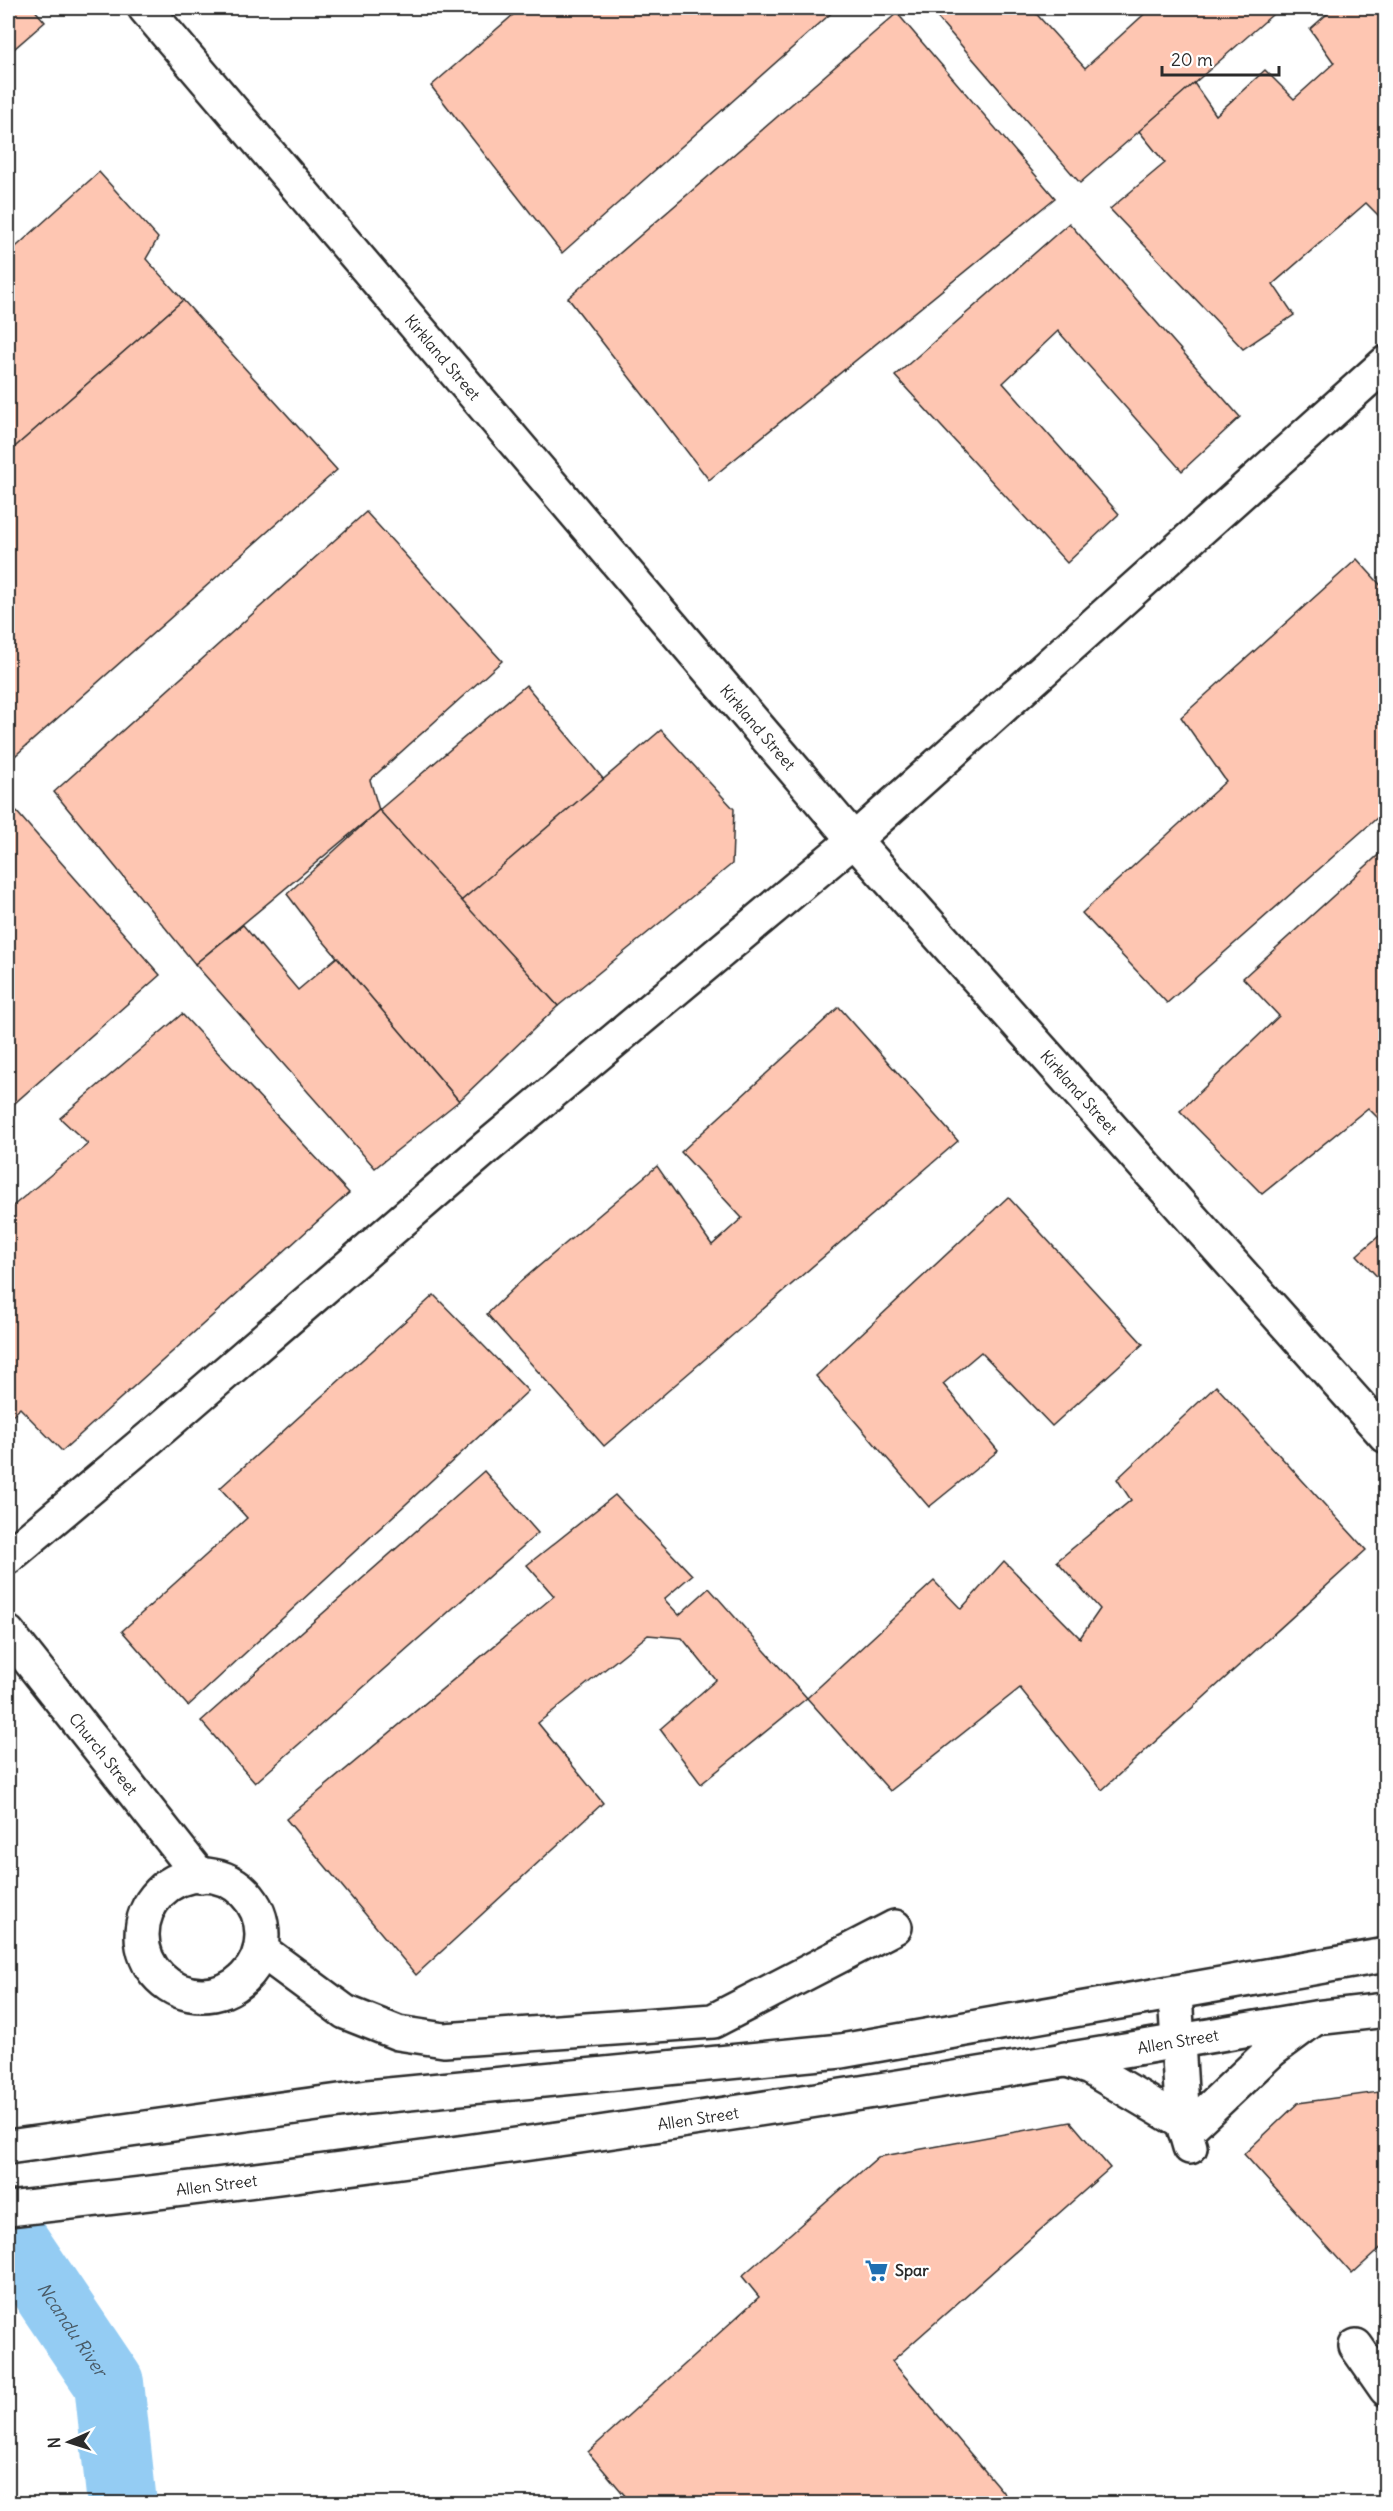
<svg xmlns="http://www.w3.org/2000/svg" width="1393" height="2511" viewBox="0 0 1393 2511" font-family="Delius,sans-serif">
  <rect width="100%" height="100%" fill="#fff"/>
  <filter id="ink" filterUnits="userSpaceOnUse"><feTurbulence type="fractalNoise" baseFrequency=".0167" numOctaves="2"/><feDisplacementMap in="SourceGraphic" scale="12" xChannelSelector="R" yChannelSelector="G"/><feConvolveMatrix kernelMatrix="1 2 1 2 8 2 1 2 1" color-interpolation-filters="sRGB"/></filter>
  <g filter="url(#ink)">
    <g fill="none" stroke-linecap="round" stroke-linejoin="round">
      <!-- river -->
      <path stroke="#94ccf3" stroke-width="70" id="s1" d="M8 2233 109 2383 122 2504"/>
    </g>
    <!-- building -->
    <g fill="#fec6b2" stroke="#2b2b2b" stroke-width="1.5">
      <polygon points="8,8 33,8 45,22 8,54"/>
      <polygon points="521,8 837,8 562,253 431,86"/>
      <polygon points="929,8 1031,8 1085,68 1151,8 1280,8 1080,183"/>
      <polygon points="1334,8 1386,8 1386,142 1383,144 1386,146 1386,223 1366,203 1273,284 1294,315 1243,349 1110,209 1165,163 1139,131 1194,83 1216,115 1265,70 1294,99 1334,63 1310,29"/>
      <polygon points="897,13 1055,198 709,480 568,298"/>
      <polygon points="99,172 158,238 146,259 183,300 8,453 8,254"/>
      <polygon points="1069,223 1240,417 1182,471 1058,331 1003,383 1119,514 1067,563 895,376"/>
      <polygon points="183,300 337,470 8,762 8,453"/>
      <polygon points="366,512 502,661 370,780 379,810 195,964 54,792"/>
      <polygon points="1357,559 1386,591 1386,810 1167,1003 1082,913 1226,781 1181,717"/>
      <polygon points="526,685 604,780 461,901 379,810"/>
      <polygon points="661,730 734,809 732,864 558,1006 461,901"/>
      <polygon points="8,802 160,975 8,1109"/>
      <polygon points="379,810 558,1006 459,1101 319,936 287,894"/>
      <polygon points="1386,848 1386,1126 1368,1108 1262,1194 1180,1111 1279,1016 1243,978"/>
      <polygon points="243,925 298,990 337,957 459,1101 375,1168 195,964"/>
      <polygon points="839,1007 958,1141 604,1446 487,1314 519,1283 657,1166 712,1245 742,1218 681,1152"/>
      <polygon points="182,1014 349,1193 62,1451 20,1408 8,1420 8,1210 88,1144 60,1118"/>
      <polygon points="1008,1197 1143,1344 1052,1426 981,1352 943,1384 998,1451 929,1507 816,1376"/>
      <polygon points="1386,1230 1386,1286 1357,1255"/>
      <polygon points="434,1295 528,1391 188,1706 122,1631 247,1518 220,1488"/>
      <polygon points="1216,1386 1366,1550 1102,1790 1020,1688 890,1791 807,1698 934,1581 961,1609 1004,1561 1080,1638 1100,1609 1057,1561 1131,1500 1117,1479"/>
      <polygon points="484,1471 538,1533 255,1783 201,1721"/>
      <polygon points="615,1495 692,1575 664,1599 679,1615 709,1588 807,1698 701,1784 660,1729 716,1680 682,1638 648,1635 538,1723 603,1803 416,1975 286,1819 554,1596 527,1565"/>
      <polygon points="1386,2091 1386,2243 1352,2274 1244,2154 1298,2103"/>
      <polygon points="1071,2122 1110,2168 892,2361 1013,2504 632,2504 588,2452 759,2297 742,2276 878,2157"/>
    </g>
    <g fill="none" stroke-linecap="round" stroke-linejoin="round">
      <defs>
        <g id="minor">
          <path id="s2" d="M145 8 854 840 1386 1436"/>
          <polyline points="8,1557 164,1426 487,1147 854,840 1386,363"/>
          <path id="s3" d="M8 1633 200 1876"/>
          <circle cx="202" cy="1935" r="60"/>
          <polyline points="261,1950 345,2012 398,2033 444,2040 713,2021 895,1927"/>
          <polyline points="1175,1994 1183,2123 1190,2147"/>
          <polyline points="1065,2059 1090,2068 1183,2123"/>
          <polyline points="1185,2132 1272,2050 1311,2021"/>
          <polyline points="8,2147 368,2097 841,2051 1386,1955"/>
          <path id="s4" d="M8 2209C445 2162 881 2092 1315 2018L1386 2010"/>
          <polyline points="1356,2346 1386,2389"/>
        </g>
      </defs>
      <!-- minor casing -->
      <use href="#minor" stroke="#2b2b2b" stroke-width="38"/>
      <!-- minor -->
      <use href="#minor" stroke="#fff" stroke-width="33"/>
    </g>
  </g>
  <!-- icons -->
  <defs>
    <symbol id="supermarket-bare" viewBox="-9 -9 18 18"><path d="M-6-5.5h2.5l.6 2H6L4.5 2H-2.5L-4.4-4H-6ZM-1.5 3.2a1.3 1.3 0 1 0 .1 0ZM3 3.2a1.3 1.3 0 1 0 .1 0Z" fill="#1f6fb2" stroke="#fff" stroke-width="2.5" paint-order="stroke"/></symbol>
  </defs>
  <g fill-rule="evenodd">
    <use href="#supermarket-bare" x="860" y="2254" width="33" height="33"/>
  </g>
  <g text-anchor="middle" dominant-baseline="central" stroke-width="4.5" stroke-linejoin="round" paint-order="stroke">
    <!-- street labels -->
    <g font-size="16" fill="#2b2b2b" stroke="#fff">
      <text stroke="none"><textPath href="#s2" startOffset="459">Kirkland Street</textPath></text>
      <text stroke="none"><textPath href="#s2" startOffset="945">Kirkland Street</textPath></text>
      <text stroke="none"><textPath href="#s2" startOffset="1431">Kirkland Street</textPath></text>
      <text stroke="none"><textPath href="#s3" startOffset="154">Church Street</textPath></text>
      <text stroke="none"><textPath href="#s4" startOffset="1182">Allen Street</textPath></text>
      <text stroke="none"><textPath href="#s4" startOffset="696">Allen Street</textPath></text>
      <text stroke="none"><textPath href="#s4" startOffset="210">Allen Street</textPath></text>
    </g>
    <!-- poi labels -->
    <g font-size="16" font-weight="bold" fill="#2b2b2b" stroke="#fff" text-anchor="start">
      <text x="895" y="2270">Spar</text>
    </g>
    <!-- water labels -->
    <g font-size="18" font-style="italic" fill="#4a5b67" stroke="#fff">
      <text stroke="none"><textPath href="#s1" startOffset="116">Ncandu River</textPath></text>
    </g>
  </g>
  <!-- margin -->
  <rect width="1393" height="2511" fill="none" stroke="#fff" stroke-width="30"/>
  <rect x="15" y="15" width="1363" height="2481" fill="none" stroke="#2b2b2b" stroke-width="2" filter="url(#ink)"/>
  <!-- north arrow -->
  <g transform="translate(69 2442) rotate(267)" stroke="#ffffff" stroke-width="4.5" paint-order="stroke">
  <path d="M0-4.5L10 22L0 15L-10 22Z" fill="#2b2b2b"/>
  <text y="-9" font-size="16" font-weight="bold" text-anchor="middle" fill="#2b2b2b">N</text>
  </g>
  <!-- scale -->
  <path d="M1162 66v9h117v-9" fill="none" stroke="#2b2b2b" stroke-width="3"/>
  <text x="1171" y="66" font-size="18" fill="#2b2b2b" stroke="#ffffff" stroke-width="4.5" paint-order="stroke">20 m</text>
</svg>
